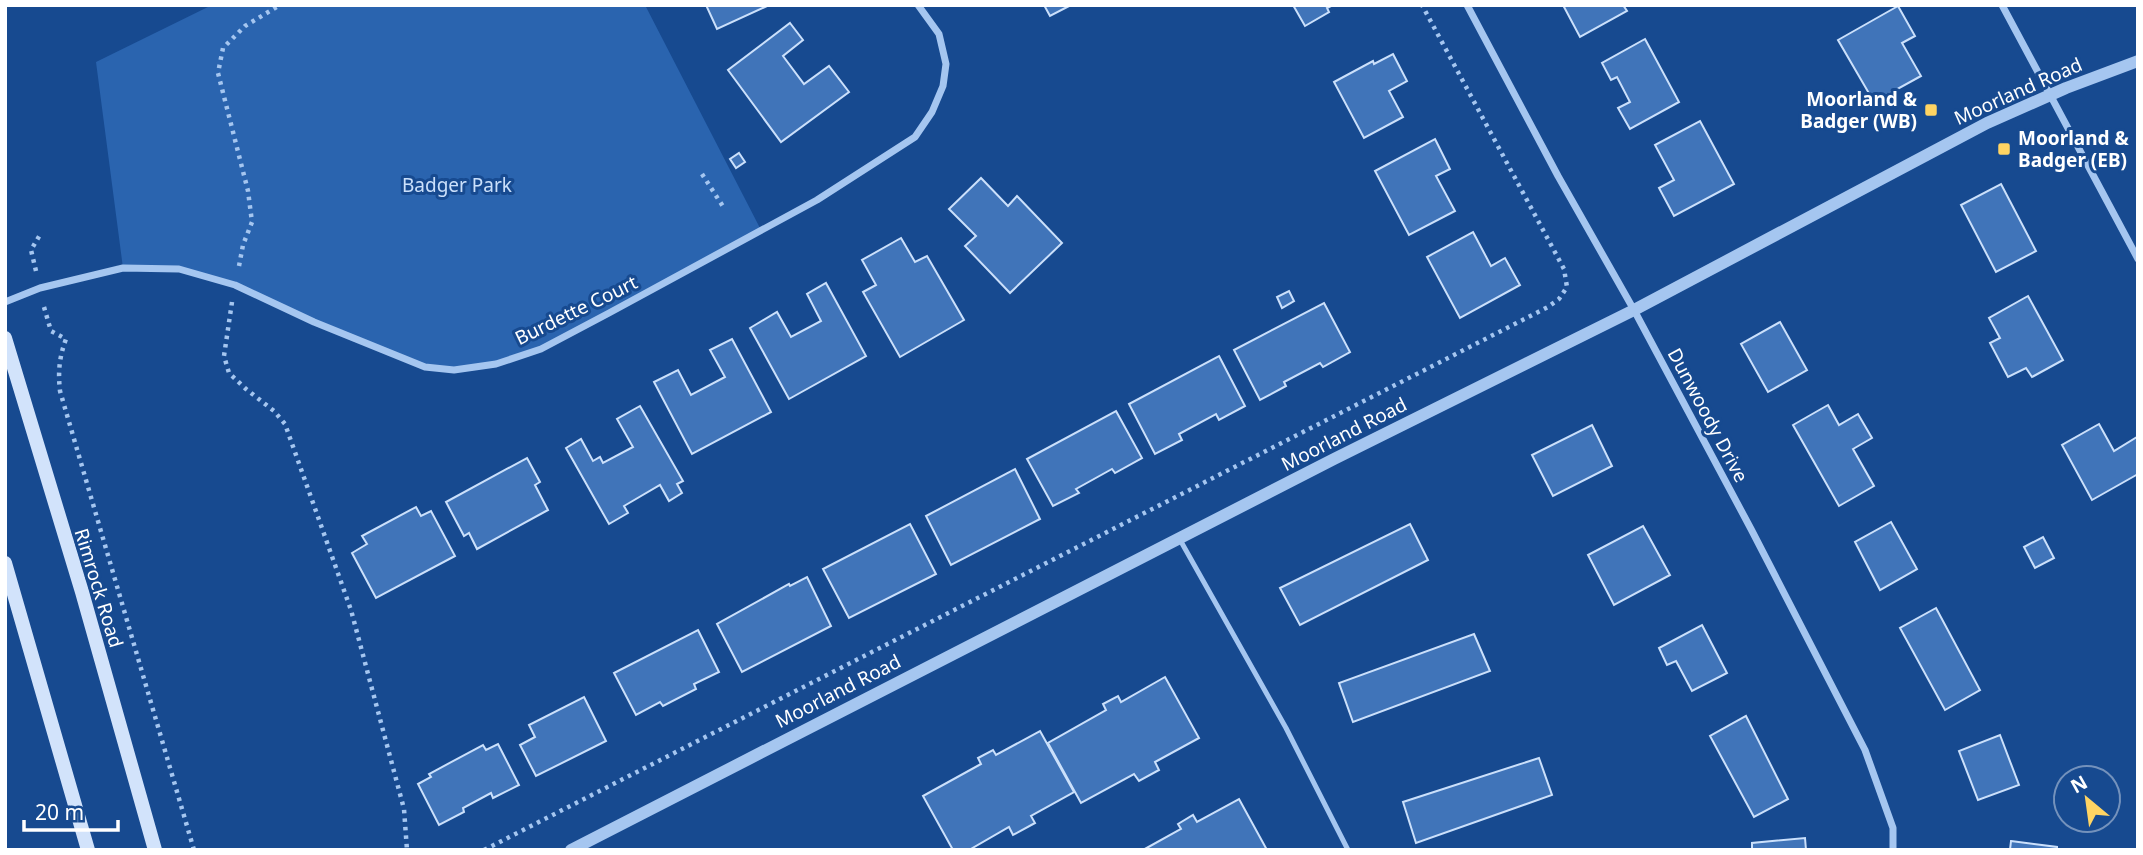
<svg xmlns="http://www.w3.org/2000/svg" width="2143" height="855" viewBox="0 0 2143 855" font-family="'Noto Sans',sans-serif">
  <rect width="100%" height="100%" fill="#174a90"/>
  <!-- green -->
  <polygon fill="#2a64af" points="212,5 645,5 761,230 541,349 496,364 454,370 425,367 235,285 179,269 123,268 96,62"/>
  <!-- building -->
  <g fill="#4074b9" stroke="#cbe0fb" stroke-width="2">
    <polygon points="706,5 767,5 767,6 717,29"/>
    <polygon points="1044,5 1071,5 1050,16"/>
    <polygon points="1293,5 1333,5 1327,8 1329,12 1305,26"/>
    <polygon points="1563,5 1623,5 1627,11 1580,37"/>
    <polygon points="1898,6 1915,36 1902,43 1921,76 1874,102 1838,40"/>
    <polygon points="790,23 803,40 783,56 804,84 829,66 849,92 781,142 728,70"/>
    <polygon points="1645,39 1679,102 1630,129 1618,108 1630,102 1617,77 1611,80 1602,63"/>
    <polygon points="1393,54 1407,81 1389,91 1403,117 1364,138 1334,82 1373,61 1374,64"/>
    <polygon points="1700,121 1734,184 1674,216 1659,188 1674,180 1655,145"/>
    <polygon points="1435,139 1450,169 1436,176 1455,211 1409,235 1375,171"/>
    <polygon points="739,153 745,162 736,168 730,159"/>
    <polygon points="981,178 1008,206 1017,196 1062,243 1010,293 965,246 976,236 949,209"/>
    <polygon points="2001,184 2036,251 1996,272 1961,205"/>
    <polygon points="1473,232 1491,266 1505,258 1520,285 1460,318 1427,257"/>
    <polygon points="901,238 915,262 927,256 964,320 900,357 863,292 876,285 862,260"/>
    <polygon points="826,283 866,356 789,399 750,328 777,312 791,337 821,321 807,294"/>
    <polygon points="1289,291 1294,301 1282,308 1277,297"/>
    <polygon points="2028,296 2063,360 2032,377 2026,368 2008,377 1990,343 2000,338 1989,318"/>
    <polygon points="1324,303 1350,352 1323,367 1320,363 1284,382 1286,386 1260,400 1234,350"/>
    <polygon points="1780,322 1807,370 1768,392 1741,344"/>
    <polygon points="732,339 771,412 692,454 654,382 678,370 691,395 725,377 710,350"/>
    <polygon points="1219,356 1245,406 1219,420 1216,414 1179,434 1182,440 1155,454 1129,404"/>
    <polygon points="1828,405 1839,425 1858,414 1872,438 1853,449 1874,486 1839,506 1793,425"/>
    <polygon points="640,406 683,481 677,484 682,493 669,501 660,485 624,506 628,513 609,524 566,448 581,439 593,461 600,457 603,463 633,447 617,419"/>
    <polygon points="1116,411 1142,458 1115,473 1112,469 1076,489 1079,493 1053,506 1027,459"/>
    <polygon points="2099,424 2114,451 2137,437 2138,474 2092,500 2062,445"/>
    <polygon points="1592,425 1612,466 1553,496 1532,455"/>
    <polygon points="527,458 540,482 535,485 548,510 477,549 469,533 464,536 446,502"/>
    <polygon points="1015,469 1040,519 951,565 926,516"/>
    <polygon points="416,507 421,516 431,511 455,556 376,598 352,553 367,544 362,536"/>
    <polygon points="1891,522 1917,569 1880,590 1855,542"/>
    <polygon points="910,524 936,574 849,618 823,569"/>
    <polygon points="1410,524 1428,560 1300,625 1280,588"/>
    <polygon points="1643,526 1670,575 1614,605 1588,555"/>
    <polygon points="2043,537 2054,558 2035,568 2024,547"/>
    <polygon points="807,577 831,626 742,672 717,624 789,584 790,586"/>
    <polygon points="1936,608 1980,690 1945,710 1900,628"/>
    <polygon points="1702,625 1727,673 1692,691 1676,661 1667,665 1659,648"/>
    <polygon points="698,630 719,672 694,684 696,689 663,706 660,702 636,715 614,673"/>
    <polygon points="1474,634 1490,671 1353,722 1339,683"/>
    <polygon points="1165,677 1199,738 1155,762 1159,770 1139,781 1134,774 1081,803 1048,743 1106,710 1103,704 1118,696 1121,702"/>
    <polygon points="584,697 606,741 536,776 520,745 535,737 529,725"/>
    <polygon points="1746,716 1788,799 1754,817 1710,736"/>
    <polygon points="1040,731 1074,792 1031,816 1035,823 1013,835 1009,827 969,850 953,850 923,796 981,764 978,758 993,750 996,755"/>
    <polygon points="2000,735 2019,785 1978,800 1959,751"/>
    <polygon points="498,744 519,785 493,798 491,793 463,808 464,812 439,825 418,784 431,777 429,774 483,745 486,750"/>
    <polygon points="1539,758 1552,795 1416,843 1403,802"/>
    <polygon points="1239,799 1267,850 1143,850 1181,829 1178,824 1193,815 1197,822"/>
    <polygon points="1805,838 1806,850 1752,850 1752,843"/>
    <polygon points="2011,841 2057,847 2057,850 2010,850"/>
  </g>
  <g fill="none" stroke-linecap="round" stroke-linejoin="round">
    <!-- path -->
    <g stroke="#a5c6f0" stroke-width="4.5" stroke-dasharray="3.5 5" stroke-linecap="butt">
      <polyline points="702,174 724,208"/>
      <polyline points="239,266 243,245 252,222 248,191 218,73 223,48 245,26 280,5"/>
      <polyline points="36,271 31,250 41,233"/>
      <polyline points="232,302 224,356 229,373 246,389 274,411 285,424 351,610 404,809 407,850"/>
      <path d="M44 307 51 331 66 339C59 358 58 372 60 391L194 850"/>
      <polyline points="484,850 1548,307 1559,299 1567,287 1564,269 1422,5"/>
    </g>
    <!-- service -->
    <polyline stroke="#a5c6f0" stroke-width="5" points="1179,538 1286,728 1348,850"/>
    <!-- minor -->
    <g stroke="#a5c6f0" stroke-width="7">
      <polyline points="1467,5 1558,176 1634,310 1751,529 1865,750 1893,828 1893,850"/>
      <polyline points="2002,5 2138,259"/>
      <polyline points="5,302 40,288 123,268 179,269 235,285 314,322 425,367 454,370 496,364 541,349 609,313 817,200 915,137 932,112 943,86 946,64 939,34 918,5"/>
    </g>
    <!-- tertiary -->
    <polyline stroke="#a5c6f0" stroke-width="12" points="571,850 1334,459 1634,310 1987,123 2066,88 2138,61"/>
    <!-- secondary -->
    <g stroke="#d2e3fb" stroke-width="14">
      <polyline points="5,338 82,592 155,850"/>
      <polyline points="5,563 88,850"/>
    </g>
  </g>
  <!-- markers -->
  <g fill="#ffd463" stroke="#174a90" stroke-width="2.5">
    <rect x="1924" y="103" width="14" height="14" rx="3.5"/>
    <rect x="1997" y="142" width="14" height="14" rx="3.5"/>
  </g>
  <g text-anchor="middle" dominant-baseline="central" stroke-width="6" stroke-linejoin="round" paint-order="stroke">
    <!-- street labels -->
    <g font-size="19" fill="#fff" stroke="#174a90">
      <text transform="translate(2018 91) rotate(-24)">Moorland Road</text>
      <text transform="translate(576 310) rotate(-26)">Burdette Court</text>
      <text transform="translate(1708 415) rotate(62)">Dunwoody Drive</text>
      <text transform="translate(1344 434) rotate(-27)">Moorland Road</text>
      <text transform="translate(99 588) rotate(73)">Rimrock Road</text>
      <text transform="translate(838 691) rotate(-27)">Moorland Road</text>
    </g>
    <!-- poi labels -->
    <g font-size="19" font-weight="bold" fill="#fff" stroke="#174a90" text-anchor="end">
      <text x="1917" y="99">Moorland &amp;<tspan x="1917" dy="22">Badger (WB)</tspan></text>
      <text x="2018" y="138" text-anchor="start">Moorland &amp;<tspan x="2018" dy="22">Badger (EB)</tspan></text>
    </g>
    <!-- park labels -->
    <g font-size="19" fill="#cbe0fb" stroke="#174a90">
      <text x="457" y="185">Badger Park</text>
    </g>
  </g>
  <!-- border -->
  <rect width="2143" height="855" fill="none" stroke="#ffffff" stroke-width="14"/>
  <!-- north arrow -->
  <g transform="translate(2087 799) rotate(331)"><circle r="33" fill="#174a90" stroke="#7492bc" stroke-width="2"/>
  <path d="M0-5L12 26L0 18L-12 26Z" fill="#ffd463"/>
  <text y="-10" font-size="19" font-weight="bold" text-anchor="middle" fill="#ffffff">N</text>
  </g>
  <!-- scale -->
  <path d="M24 820v10h94v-10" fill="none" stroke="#ffffff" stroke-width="3.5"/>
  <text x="35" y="820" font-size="21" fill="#ffffff" stroke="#174a90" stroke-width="5" paint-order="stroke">20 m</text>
</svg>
